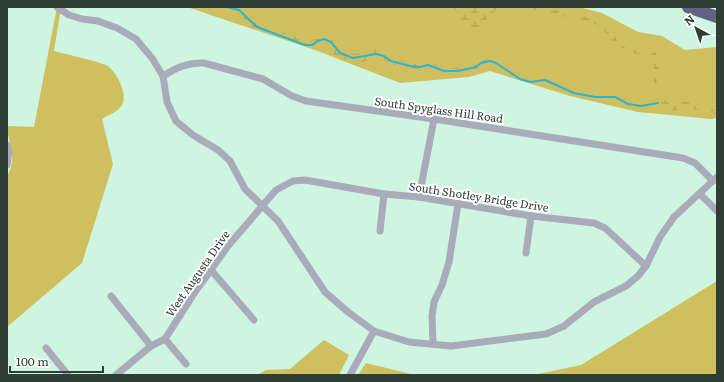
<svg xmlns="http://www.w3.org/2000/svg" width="724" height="382" viewBox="0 0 724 382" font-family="Literata,serif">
  <defs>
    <pattern id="wetland-marsh" width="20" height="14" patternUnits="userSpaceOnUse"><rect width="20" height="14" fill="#cfbf5f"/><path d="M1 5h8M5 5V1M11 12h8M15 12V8" fill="none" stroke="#a89d4f"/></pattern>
  </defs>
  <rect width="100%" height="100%" fill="#cef5df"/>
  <!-- grass -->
  <g fill="#cfbf5f">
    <path d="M57 7H61L54 51C64 54 102 62 108 66 117 73 128 94 122 105 118 112 108 115 102 119L113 164 82 263 7 327V176C18 159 8 143 7 126L34 127Z"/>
    <polygon points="187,7 579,7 602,13 638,32 662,36 685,50 717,47 717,117 711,119 638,112 570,96 490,71 469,77 400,83 315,50"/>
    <polygon points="717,281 717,375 533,375 581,365"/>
    <polygon points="324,340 349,355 339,375 257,375 266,370 290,369"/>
    <polygon points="366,363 415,375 358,375"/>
  </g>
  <!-- wetland -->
  <g fill="url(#wetland-marsh)">
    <path d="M453 7H500C490 13 484 23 475 31L463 28 459 13Z"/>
    <polygon points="520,7 544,7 595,19 612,31 619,44 628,49 648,49 654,51 660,60 660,67 657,73 657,87 654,87 654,69 651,61 646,56 620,50 615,45 609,36 601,28 593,23"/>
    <polygon points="239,10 259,25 309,41 323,37 331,39 339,45 341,50 354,54 370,50 378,50 391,58 414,64 431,63 445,69 472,66 485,60 493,60 496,63 485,64 477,69 448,73 441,72 436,68 429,67 417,69 390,64 382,58 376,57 364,62 354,62 335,56 328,44 323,41 319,43 315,49 247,25"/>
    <path d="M662 96 665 101C674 105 684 100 694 101 702 102 709 107 717 112V117L712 119C708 116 703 111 698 110 687 105 674 113 662 110L658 103V97Z"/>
  </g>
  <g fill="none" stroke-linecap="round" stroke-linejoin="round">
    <!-- stream -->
    <polyline stroke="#28b5d8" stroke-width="2" points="227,7 239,10 257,27 305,45 312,45 318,41 324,39 331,42 340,53 353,58 376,54 384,56 391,61 410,66 420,67 428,65 444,71 458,71 476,67 481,63 490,61 496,63 520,79 531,82 545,80 574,93 595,97 615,97 628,104 641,106 658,103"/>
    <!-- minor -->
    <g stroke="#a9abbb" stroke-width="7">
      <polyline points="57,7 69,15 82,19 98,21 117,28 136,39 152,58 163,76 167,102 176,121 193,135 218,150 230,161 245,189 278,221 325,292 348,312 374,331 409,342 451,346 546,334 564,326 594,302 626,286 638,276 646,266 660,237 674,217 717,177"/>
      <path d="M163 76C176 68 188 62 204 63L263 79 292 96 306 101 434 119 683 158 695 163 713 181"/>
      <polyline points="7,145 9,151 7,165"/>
      <polyline points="700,194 717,211"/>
      <polyline points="419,197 434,119"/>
      <polyline points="380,231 384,194"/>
      <polyline points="526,253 531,216"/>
      <polyline points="211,270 254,320"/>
      <polyline points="111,296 151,346"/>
      <polyline points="165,339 186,364"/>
      <polyline points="433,344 432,316 434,302 442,285 449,262 458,204"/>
      <polyline points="46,348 68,375"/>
      <polyline points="116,375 151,346 165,339 193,295 228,246 276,190 293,181 305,180 384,194 419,197 531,216 594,223 605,228 646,266"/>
      <polyline points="350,375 374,331"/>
    </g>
    <!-- motorway -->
    <polyline stroke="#606383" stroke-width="12" points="688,7 717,17"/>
  </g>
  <g text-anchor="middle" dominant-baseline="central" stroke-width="4" stroke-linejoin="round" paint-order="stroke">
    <!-- street labels -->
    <g font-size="11" fill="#2e3e35" stroke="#fff">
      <text transform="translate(439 109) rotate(8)">South Spyglass Hill Road</text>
      <text transform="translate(479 196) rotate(9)">South Shotley Bridge Drive</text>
      <text transform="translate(197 273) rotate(-55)">West Augusta Drive</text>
    </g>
  </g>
  <!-- border -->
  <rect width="724" height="382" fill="none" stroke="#2e3e35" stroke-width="16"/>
  <!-- north arrow -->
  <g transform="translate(696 28) rotate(320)" stroke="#ffffff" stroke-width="3" paint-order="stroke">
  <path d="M0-3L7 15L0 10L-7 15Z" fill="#2e3e35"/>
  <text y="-6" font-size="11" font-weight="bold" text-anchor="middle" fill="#2e3e35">N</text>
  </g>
  <!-- scale -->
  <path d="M10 366v6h93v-6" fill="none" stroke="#2e3e35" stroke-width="2"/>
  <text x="16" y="366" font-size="12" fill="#2e3e35" stroke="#ffffff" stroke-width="3" paint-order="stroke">100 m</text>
</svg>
